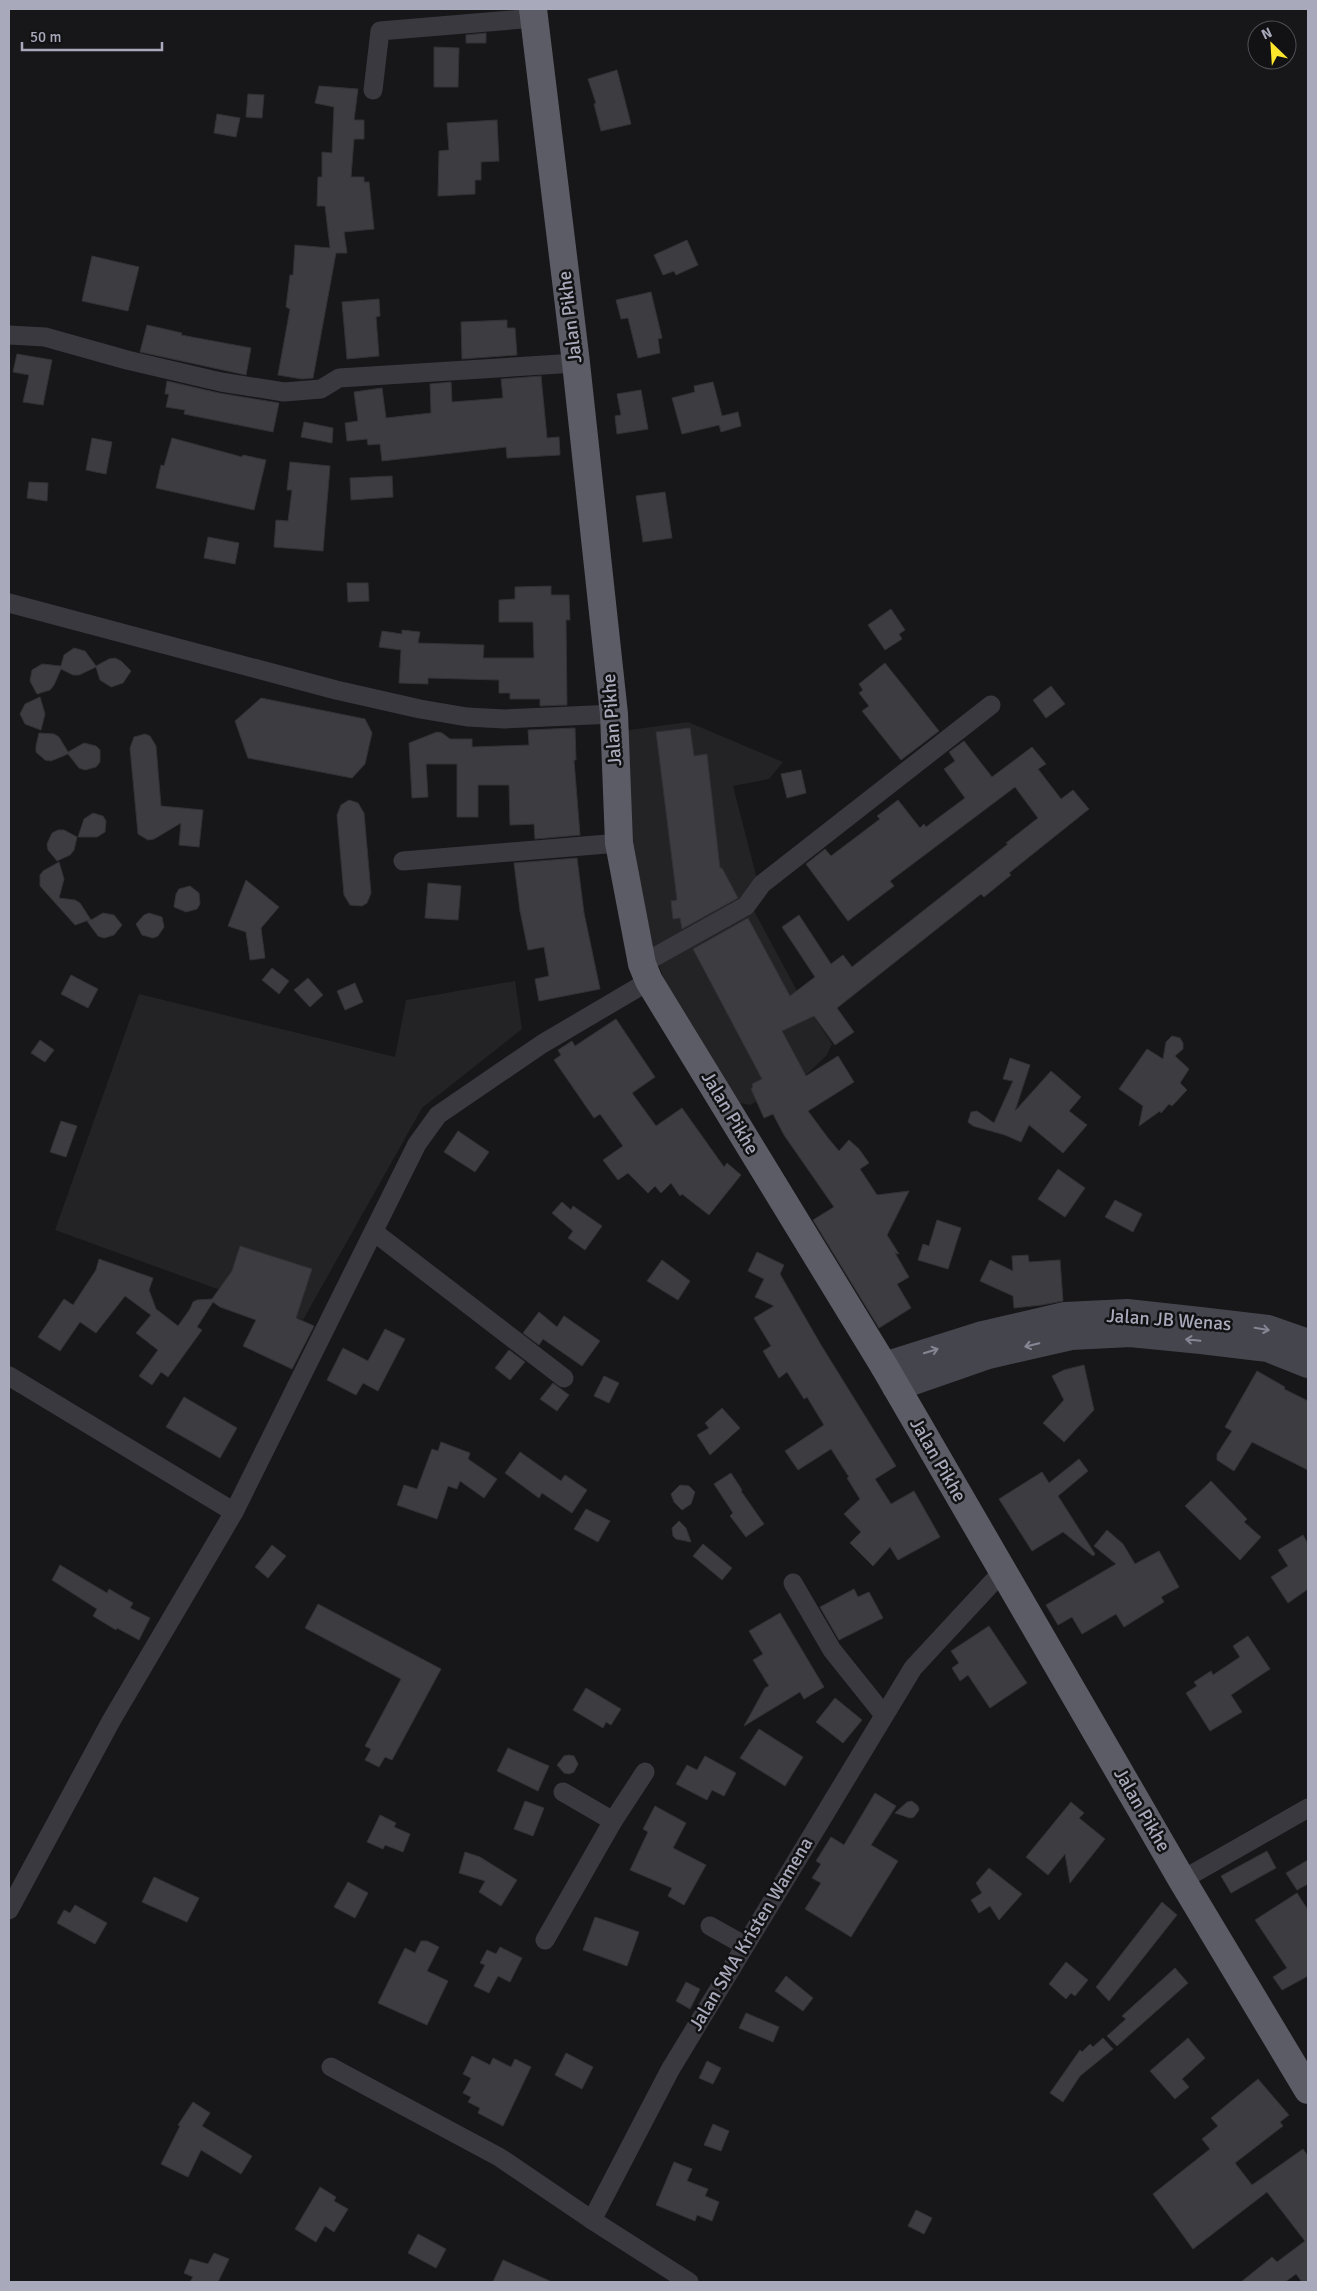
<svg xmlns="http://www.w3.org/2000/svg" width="1317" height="2291" viewBox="0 0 1317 2291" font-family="Signika,sans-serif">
  <rect width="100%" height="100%" fill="#171719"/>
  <!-- built -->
  <g fill="#232326">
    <polygon points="688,722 783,762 769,779 733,786 757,879 754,911 796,989 832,1044 827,1055 807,1074 750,1105 735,1102 665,983 652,944 631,848 622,731"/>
    <polygon points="515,981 522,1029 422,1108 303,1320 55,1230 139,994 395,1057 406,1000"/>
  </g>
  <!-- building -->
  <g fill="#3c3c41" stroke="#323135">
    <polygon points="486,33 486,43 466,43 466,35"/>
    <polygon points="434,47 459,48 458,87 434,87"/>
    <polygon points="617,70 631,124 601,131 594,104 596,103 588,79"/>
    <polygon points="319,86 358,89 354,120 364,120 364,139 354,139 351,177 364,177 364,182 369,182 374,229 344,232 347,253 336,253 313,378 302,379 278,375 290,309 286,307 290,275 293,275 295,245 330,248 325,206 317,206 318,177 322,177 322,152 332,153 334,107 315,103"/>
    <polygon points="248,94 264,95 262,118 246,117"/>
    <polygon points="217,114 240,118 236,137 214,133"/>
    <polygon points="497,120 499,161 481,162 481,180 475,180 475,194 438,196 439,151 449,150 447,123"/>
    <polygon points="687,240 698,265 676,275 674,271 663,275 654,255"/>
    <polygon points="92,256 139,267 128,311 82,301"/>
    <polygon points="651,292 662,338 658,339 660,353 638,358 628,318 621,319 616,300"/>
    <polygon points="379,299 380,316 376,317 379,356 347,359 342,302"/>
    <polygon points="507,320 507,328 515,328 517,355 462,359 461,322"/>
    <polygon points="147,325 182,333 181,335 251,348 246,375 140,352"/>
    <polygon points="17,354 52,360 43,405 23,402 29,375 13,372"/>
    <polygon points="541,376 547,438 559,437 560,455 507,458 506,447 382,461 380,444 368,445 367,439 347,441 345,423 358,421 354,392 382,388 386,418 431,413 430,384 451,382 452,402 503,398 501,379"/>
    <polygon points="167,381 219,393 279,403 273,432 184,414 185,410 166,407 169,394 165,394"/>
    <polygon points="713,382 722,416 738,412 741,426 721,432 719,425 682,434 672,398 695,392 694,386"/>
    <polygon points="641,390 648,429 617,434 615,416 621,415 617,394"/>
    <polygon points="304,422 333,428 332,443 301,437"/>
    <polygon points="92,438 112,442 106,474 86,470"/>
    <polygon points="172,438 242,457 243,455 266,460 254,510 156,488 161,465 164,466"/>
    <polygon points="290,462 330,466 323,551 274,547 276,520 288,521 292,490 287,490"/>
    <polygon points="392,476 393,497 351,500 350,478"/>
    <polygon points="29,482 48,483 47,501 27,498"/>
    <polygon points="665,492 672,538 643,542 636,496"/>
    <polygon points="208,537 239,543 235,564 204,558"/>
    <polygon points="347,583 368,583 369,601 348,602"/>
    <polygon points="551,586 551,595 569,595 570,620 566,620 567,705 540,706 540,699 510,699 510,693 499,693 499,680 428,678 428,684 399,683 401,650 379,647 382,631 402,634 402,630 420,632 418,643 484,645 483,658 534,658 533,622 499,622 499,600 515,599 515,587"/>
    <polygon points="891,609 905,630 899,634 902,639 885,650 868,625"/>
    <polygon points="74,648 85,651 96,666 109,659 115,658 121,661 131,671 123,683 111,687 100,680 96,667 79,675 73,675 61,669 54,685 50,690 37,694 30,681 32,670 42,664 61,666 64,655"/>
    <polygon points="885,663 939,731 901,760 862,711 869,706 859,693 863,690 859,684"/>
    <polygon points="1051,686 1065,704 1046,718 1033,700"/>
    <polygon points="40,697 45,714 41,730 25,724 20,714 25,704"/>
    <polygon points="261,698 365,719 372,733 365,764 352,778 248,758 235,721"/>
    <polygon points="575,728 576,760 574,760 580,835 535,839 534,824 510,825 509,785 478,785 478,817 457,817 457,764 426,764 428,797 412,798 409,743 437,732 442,733 450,739 472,739 472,747 529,745 528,730"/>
    <polygon points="690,728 694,756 707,754 720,868 722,868 738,898 682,929 680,918 673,919 671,901 677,900 656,732"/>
    <polygon points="39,733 54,734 59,737 68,752 84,743 96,746 100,750 100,762 96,767 85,770 79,768 68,754 51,761 45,760 36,752 36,746"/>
    <polygon points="145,734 150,736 156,746 161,806 203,810 199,847 179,845 181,823 154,839 148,840 138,834 130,748 134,737"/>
    <polygon points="964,741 992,777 1032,747 1046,764 1038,769 1061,799 1073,790 1089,809 1009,873 1011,875 984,897 981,894 837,1008 854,1032 835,1045 814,1016 782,1031 806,1076 838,1056 854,1082 808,1111 828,1138 839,1151 849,1140 859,1149 869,1163 860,1169 877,1195 909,1191 887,1235 899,1254 895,1253 909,1277 897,1284 911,1308 879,1328 813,1220 834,1207 784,1135 773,1114 764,1118 751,1089 753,1087 752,1084 762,1079 693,949 748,918 790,996 815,977 782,927 799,915 831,964 843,955 852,967 1008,844 1006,843 1038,818 1015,787 890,881 894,886 848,921 806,864 825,849 831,856 880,819 877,816 898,800 920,828 924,824 926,827 965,798 944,769 955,761 949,752"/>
    <polygon points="801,770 806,793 787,798 781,774"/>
    <polygon points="349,800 358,803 364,813 371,893 367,903 362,906 350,905 344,895 337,815 341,805"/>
    <polygon points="93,813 103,816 106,821 105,832 97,837 78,837 84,819"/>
    <polygon points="58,830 64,830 77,837 74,850 70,855 57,861 48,850 47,844 52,833"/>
    <polygon points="577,858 584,913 600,989 539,1001 535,979 549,976 544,947 528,950 520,911 514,863"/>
    <polygon points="59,862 64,879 59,898 75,900 80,903 91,920 103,913 114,915 122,925 114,935 104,938 98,936 87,921 89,920 75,925 40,886 40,875 43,871"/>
    <polygon points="246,880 279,907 261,928 265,958 250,960 246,932 228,926"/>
    <polygon points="428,883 461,886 458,920 425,918"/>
    <polygon points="190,886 199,893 200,904 197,909 186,912 174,907 176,894 179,889"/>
    <polygon points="149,913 162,917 164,927 158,936 153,938 142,935 136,924 144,915"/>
    <polygon points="272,968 289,981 279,994 262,980"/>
    <polygon points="71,975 98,989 88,1008 61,994"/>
    <polygon points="308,978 323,995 310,1007 294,990"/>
    <polygon points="355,983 363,1002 345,1010 337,991"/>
    <polygon points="616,1019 655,1077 632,1093 656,1126 682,1108 724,1167 727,1163 741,1175 709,1215 682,1194 680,1196 671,1183 661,1193 655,1186 648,1193 628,1173 618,1180 603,1160 623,1146 600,1114 594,1118 554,1060 561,1055 558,1050 572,1041 575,1046"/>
    <polygon points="1172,1036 1180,1038 1183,1043 1183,1049 1175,1056 1189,1069 1180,1083 1187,1090 1172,1106 1169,1104 1161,1113 1160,1111 1139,1126 1143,1106 1119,1089 1147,1049 1163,1059 1166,1042"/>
    <polygon points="40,1040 54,1050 45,1062 31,1053"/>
    <polygon points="1010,1058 1030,1065 1015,1111 1051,1071 1081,1097 1069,1111 1087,1125 1063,1153 1029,1125 1021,1142 1005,1135 973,1126 968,1122 971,1112 977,1111 994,1123 1013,1081 1003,1079"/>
    <polygon points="61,1121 77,1126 66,1157 50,1152"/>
    <polygon points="458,1131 489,1152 475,1172 444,1152"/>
    <polygon points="1058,1169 1085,1188 1065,1217 1038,1199"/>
    <polygon points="1115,1200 1142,1214 1133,1232 1105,1217"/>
    <polygon points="562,1202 571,1210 573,1206 602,1226 585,1250 568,1238 573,1231 552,1213"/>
    <polygon points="937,1220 961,1228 948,1269 918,1260 923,1244 929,1246"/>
    <polygon points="240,1246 312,1269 296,1318 314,1326 292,1369 243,1346 256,1320 220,1307 213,1302 197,1327 202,1330 168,1377 161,1372 152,1385 139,1376 158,1350 136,1333 151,1315 125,1296 96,1333 80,1322 60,1351 38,1337 64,1299 73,1305 96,1270 99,1259 153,1278 149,1290 156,1309 178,1326 190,1309 193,1302 197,1300 212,1299 232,1271"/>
    <polygon points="757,1252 784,1265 780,1274 821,1345 896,1466 875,1479 891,1504 914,1491 940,1537 898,1560 890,1547 873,1566 850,1543 861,1532 844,1514 860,1499 847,1478 849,1477 831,1449 798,1470 785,1451 824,1425 807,1397 804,1399 787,1372 779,1378 763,1351 771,1346 754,1318 774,1306 755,1297 764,1279 748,1271"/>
    <polygon points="1028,1255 1029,1262 1060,1260 1063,1301 1042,1305 1014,1308 1013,1296 980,1281 990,1260 1013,1271 1012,1256"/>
    <polygon points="662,1260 690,1281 678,1300 647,1281"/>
    <polygon points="539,1312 557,1327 564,1316 600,1341 582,1366 543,1339 539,1345 523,1333"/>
    <polygon points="385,1329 405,1339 378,1391 363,1383 356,1395 327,1380 343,1348 368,1361"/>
    <polygon points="509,1350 525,1362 510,1380 495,1368"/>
    <polygon points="1084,1365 1094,1410 1064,1442 1043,1423 1064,1400 1052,1376 1064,1370"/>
    <polygon points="1257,1371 1285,1387 1284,1389 1308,1401 1308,1470 1252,1442 1234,1471 1217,1460 1217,1454 1232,1431 1225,1427"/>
    <polygon points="604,1376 619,1383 609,1403 594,1396"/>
    <polygon points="553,1383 569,1395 557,1411 540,1399"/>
    <polygon points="184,1397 237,1428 220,1458 166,1427"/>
    <polygon points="722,1408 740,1428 710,1455 697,1435 709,1428 705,1423"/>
    <polygon points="441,1442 470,1453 468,1459 497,1479 484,1498 460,1481 457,1489 448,1486 437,1519 397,1505 404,1485 417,1489 432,1449 438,1451"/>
    <polygon points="520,1452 561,1481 565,1475 587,1490 572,1513 542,1493 539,1498 505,1473"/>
    <polygon points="1079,1459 1088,1471 1058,1496 1095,1554 1093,1556 1063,1532 1032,1551 999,1499 1042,1472 1049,1483"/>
    <polygon points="731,1473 742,1490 741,1491 764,1524 746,1537 730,1516 733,1513 714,1484"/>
    <polygon points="1211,1481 1247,1519 1244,1522 1261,1537 1240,1560 1185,1506"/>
    <polygon points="680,1485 689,1486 695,1492 691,1504 682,1510 674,1502 671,1494"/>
    <polygon points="586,1509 610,1521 598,1542 574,1529"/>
    <polygon points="679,1521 686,1528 691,1542 676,1539 673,1536 672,1528"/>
    <polygon points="1107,1530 1123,1544 1135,1564 1159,1551 1179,1587 1161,1597 1164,1602 1124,1627 1116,1614 1082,1634 1072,1617 1058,1625 1046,1605 1116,1564 1094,1546"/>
    <polygon points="1303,1535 1308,1544 1308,1589 1288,1603 1271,1577 1288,1566 1278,1550"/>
    <polygon points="703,1544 732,1568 722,1580 693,1556"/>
    <polygon points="272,1545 286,1556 268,1578 255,1567"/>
    <polygon points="60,1565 107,1593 109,1589 133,1603 130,1608 150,1618 139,1640 117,1628 116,1630 93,1616 97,1609 52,1580"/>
    <polygon points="854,1589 858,1597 869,1592 883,1618 839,1640 820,1607"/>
    <polygon points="318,1604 441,1669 392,1760 385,1757 379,1767 365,1760 371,1749 365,1746 401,1679 305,1628"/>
    <polygon points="780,1613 824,1687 804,1699 800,1692 744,1726 765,1688 769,1686 753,1660 763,1654 749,1631"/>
    <polygon points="989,1626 1027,1683 990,1708 968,1675 960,1681 952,1668 959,1663 951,1651"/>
    <polygon points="1248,1636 1270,1669 1231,1695 1242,1712 1210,1731 1186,1693 1197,1686 1194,1682 1211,1671 1213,1675 1240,1657 1233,1646"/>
    <polygon points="586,1688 621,1709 611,1725 606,1722 603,1728 573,1710"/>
    <polygon points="835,1698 862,1720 843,1743 816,1722"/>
    <polygon points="759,1729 803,1757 785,1786 740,1758"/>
    <polygon points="508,1748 549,1766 538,1791 497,1771"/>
    <polygon points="569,1755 574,1756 578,1764 574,1772 569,1774 564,1773 557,1765 564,1756"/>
    <polygon points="705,1756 736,1773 724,1796 712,1790 707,1800 676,1784 687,1765 697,1770"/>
    <polygon points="875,1793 896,1806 871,1845 898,1861 851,1937 805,1909 821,1883 812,1878 821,1864 816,1861 831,1837 844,1845"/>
    <polygon points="525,1801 544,1808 533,1836 514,1829"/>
    <polygon points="912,1801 918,1806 919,1810 914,1817 910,1818 895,1813 907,1802"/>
    <polygon points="1071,1802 1084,1813 1079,1818 1105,1839 1070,1883 1065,1854 1048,1875 1026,1857"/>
    <polygon points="655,1806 686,1823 673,1848 706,1865 684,1905 668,1896 672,1888 630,1870 648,1832 643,1829"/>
    <polygon points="380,1815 396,1823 394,1827 410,1834 403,1852 385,1845 383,1849 367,1842"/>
    <polygon points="1267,1851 1276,1868 1231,1893 1221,1876"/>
    <polygon points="465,1852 480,1857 517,1880 501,1906 479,1892 485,1881 459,1873"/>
    <polygon points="1308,1860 1308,1884 1297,1890 1286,1873"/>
    <polygon points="989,1868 1022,1894 999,1920 990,1906 979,1913 971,1900 982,1893 976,1883"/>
    <polygon points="154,1877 199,1898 187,1922 142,1902"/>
    <polygon points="348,1882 368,1893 355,1918 334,1907"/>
    <polygon points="1297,1893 1308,1910 1308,1976 1282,1990 1273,1977 1287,1968 1255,1920"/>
    <polygon points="1162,1902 1177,1915 1109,2001 1096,1987"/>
    <polygon points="75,1905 107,1923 95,1944 57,1923 64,1910 70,1913"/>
    <polygon points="595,1917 639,1932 627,1966 583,1950"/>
    <polygon points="421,1941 427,1941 439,1947 427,1971 448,1981 427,2025 378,2003 405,1948 415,1953"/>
    <polygon points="500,1947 522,1958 510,1982 498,1976 489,1993 474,1986 485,1965 480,1963 487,1950 496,1954"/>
    <polygon points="1066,1962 1088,1980 1075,1996 1071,1993 1066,1999 1049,1984"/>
    <polygon points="1175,1968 1188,1983 1117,2046 1107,2036 1126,2019 1122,2016"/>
    <polygon points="786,1976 813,1998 803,2011 775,1991"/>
    <polygon points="686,1982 700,1989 690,2009 676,2001"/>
    <polygon points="746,2013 779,2027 773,2042 739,2028"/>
    <polygon points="1103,2038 1113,2049 1080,2076 1063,2102 1050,2093 1080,2050 1082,2052 1090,2044 1093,2047"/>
    <polygon points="1188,2038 1205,2058 1182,2079 1189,2087 1175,2099 1150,2071"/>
    <polygon points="566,2053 593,2067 582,2089 555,2075"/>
    <polygon points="472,2056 490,2065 493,2058 511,2067 515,2059 531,2067 503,2126 478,2113 480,2108 468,2102 471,2097 463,2093 471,2078 463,2074"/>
    <polygon points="707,2061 721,2068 713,2084 699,2078"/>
    <polygon points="1258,2079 1289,2115 1280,2122 1283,2126 1235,2163 1252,2185 1303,2149 1308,2156 1308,2282 1302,2282 1296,2274 1285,2282 1241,2282 1272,2257 1277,2262 1305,2241 1267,2192 1193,2249 1153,2194 1210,2149 1202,2139 1218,2126 1211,2118"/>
    <polygon points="193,2102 210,2113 202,2126 252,2156 241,2174 201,2150 188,2177 161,2164 180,2126 178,2125"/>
    <polygon points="713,2124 729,2131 721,2151 704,2145"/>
    <polygon points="674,2162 692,2169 687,2181 708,2189 705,2196 719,2202 712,2221 697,2215 695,2221 656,2205"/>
    <polygon points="320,2187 336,2197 334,2201 348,2209 334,2232 325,2226 316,2242 295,2229"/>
    <polygon points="916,2210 932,2218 924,2234 908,2226"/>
    <polygon points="418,2234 446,2249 436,2268 408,2253"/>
    <polygon points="214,2253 229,2259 218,2282 190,2282 193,2277 184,2273 190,2259 208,2264"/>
    <polygon points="503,2260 552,2282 493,2282"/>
  </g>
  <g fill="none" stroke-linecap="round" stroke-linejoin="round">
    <!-- minor -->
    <g stroke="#3a3940" stroke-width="19">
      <polyline points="373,90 380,31 535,18"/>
      <polyline points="9,335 45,337 127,360 221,382 284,392 321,389 339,378 576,363"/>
      <polyline points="9,603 336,690 420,709 467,717 505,719 614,714"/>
      <polyline points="403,861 619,843"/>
      <polyline points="642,964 746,906 762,884 991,705"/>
      <polyline points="374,1232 564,1378"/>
      <polyline points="9,1376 234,1512"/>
      <polyline points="793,1583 832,1650 884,1715"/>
      <polyline points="563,1792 613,1821"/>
      <polyline points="1182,1880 1308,1808"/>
      <polyline points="9,1910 111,1721 234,1512 417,1144 438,1115 542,1044 649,981"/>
      <polyline points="710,1926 744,1945"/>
      <polyline points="545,1940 613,1821 645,1772"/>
      <polyline points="331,2067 499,2157 592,2220"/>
      <polyline points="689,2282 592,2220 670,2070 913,1668 1002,1572"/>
    </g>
    <!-- secondary -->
    <g stroke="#45454e" stroke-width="28">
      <polyline points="884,1366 979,1336 1065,1316 1127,1313 1200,1321 1268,1329 1308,1343"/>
      <polyline points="896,1387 988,1355 1071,1336 1130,1333 1201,1340 1268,1348 1308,1364"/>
    </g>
    <!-- trunk -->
    <polyline stroke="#5b5c66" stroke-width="28" points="533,9 576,363 614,714 619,843 642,964 649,981 884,1366 1182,1880 1308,2090"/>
  </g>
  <!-- one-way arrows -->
  <defs><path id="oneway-shaft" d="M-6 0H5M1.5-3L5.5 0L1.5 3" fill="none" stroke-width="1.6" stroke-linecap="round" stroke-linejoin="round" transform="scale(1.25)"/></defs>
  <g stroke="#858694">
    <use href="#oneway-shaft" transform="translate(1262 1329) rotate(9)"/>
    <use href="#oneway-shaft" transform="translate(1193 1340) rotate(-174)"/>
    <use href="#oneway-shaft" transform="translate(1032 1345) rotate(167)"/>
    <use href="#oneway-shaft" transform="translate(931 1351) rotate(-17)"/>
  </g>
  <g text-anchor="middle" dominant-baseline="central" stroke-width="5" stroke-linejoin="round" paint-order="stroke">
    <!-- street labels -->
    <g font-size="19" fill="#a8a9ba" stroke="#121214">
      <text transform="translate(570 317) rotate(-97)">Jalan Pikhe</text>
      <text transform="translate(612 720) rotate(-94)">Jalan Pikhe</text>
      <text transform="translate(730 1113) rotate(59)">Jalan Pikhe</text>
      <text transform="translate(1169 1320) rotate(4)">Jalan JB Wenas</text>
      <text transform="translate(938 1460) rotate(60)">Jalan Pikhe</text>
      <text transform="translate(1142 1810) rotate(60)">Jalan Pikhe</text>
      <text transform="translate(751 1934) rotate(-59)">Jalan SMA Kristen Wamena</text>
    </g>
  </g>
  <!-- border -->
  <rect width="1317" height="2291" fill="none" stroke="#a8a9ba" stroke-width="20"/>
  <!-- north arrow -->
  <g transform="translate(1272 45) rotate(335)"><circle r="24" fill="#121214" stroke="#4e4e56"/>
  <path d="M0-4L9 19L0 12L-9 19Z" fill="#fde62b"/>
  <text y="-8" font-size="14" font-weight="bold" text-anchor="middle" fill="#a8a9ba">N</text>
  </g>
  <!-- scale -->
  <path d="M22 42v8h140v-8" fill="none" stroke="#a8a9ba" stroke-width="2.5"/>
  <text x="30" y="42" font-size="15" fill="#a8a9ba" stroke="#121214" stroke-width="4" paint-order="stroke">50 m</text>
</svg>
